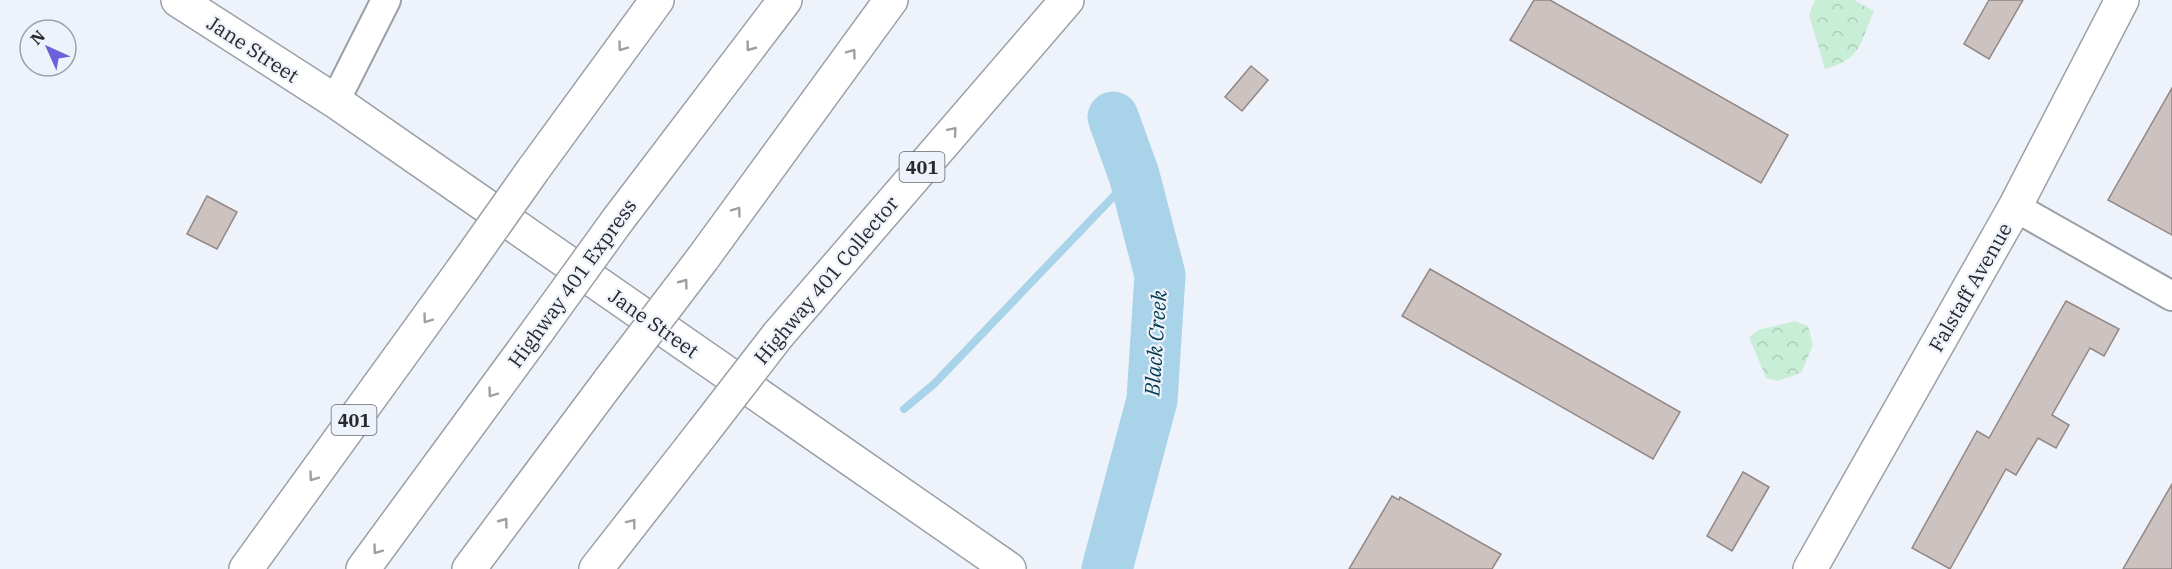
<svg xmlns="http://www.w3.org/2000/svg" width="2172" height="569" viewBox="0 0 2172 569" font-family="'IBM Plex Serif',serif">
  <defs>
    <pattern id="park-crowns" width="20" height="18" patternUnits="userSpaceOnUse" patternTransform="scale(1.5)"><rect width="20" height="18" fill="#c9eed7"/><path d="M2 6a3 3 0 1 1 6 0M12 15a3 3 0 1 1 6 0" fill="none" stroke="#adccb9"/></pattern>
  </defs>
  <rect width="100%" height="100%" fill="#eef3fb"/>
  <!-- park -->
  <g fill="url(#park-crowns)">
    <path d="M1815 0H1854L1874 11C1860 43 1862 59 1825 69L1809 15Z"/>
    <polygon points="1795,321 1808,326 1813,345 1801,373 1778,381 1766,378 1749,337 1758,330"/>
  </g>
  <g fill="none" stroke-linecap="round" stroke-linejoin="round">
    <!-- stream -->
    <polyline stroke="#a8d3e8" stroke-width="8" points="904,409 934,384 1134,175"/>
    <!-- river -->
    <polyline stroke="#a8d3e8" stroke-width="51" points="1107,569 1152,400 1160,275 1134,175 1113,117"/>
  </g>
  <!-- building -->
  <g fill="#ccc2c0" stroke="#918785" stroke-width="1.5">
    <polygon points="1534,0 1550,0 1788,135 1761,183 1510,40"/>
    <polygon points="1989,0 2023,0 1989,59 1964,44"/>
    <polygon points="1251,66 1268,80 1242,111 1225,97"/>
    <polygon points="2172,88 2172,235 2108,200"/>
    <polygon points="207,196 237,212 217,249 187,234"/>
    <polygon points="1430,269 1680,412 1653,459 1402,316"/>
    <polygon points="2066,301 2119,329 2104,356 2090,348 2052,415 2069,425 2056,448 2038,438 2016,475 2006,469 1950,569 1912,548 1977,431 1989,438"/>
    <polygon points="1743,472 1769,487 1732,551 1707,536"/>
    <polygon points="2172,484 2172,569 2123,569"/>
    <polygon points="1392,496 1399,500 1400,497 1501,554 1492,569 1349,569"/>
  </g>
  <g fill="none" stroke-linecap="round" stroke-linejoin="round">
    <defs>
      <g id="street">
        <polyline points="335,101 386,0"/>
        <polyline points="2015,207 2172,296"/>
      </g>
      <g id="secondary">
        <polyline points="178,0 335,101 1009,569"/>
        <polyline points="1810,569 2015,207 2122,0"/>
      </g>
      <g id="highway">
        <polyline points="533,170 657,0"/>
        <polyline points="617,221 785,0"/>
        <polyline points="703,258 891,0"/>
        <polyline points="778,335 1067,0"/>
        <polyline points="246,569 461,272"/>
        <polyline points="363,569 539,329"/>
        <polyline points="469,569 610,380"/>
        <polyline points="596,569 703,432"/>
      </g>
    </defs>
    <!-- street casing -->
    <use href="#street" stroke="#9ba0a7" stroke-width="32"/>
    <!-- secondary casing -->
    <use href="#secondary" stroke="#9ba0a7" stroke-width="36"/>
    <!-- highway casing -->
    <use href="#highway" stroke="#9ba0a7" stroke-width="36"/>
    <!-- street -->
    <use href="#street" stroke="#fff" stroke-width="28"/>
    <!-- secondary -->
    <use href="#secondary" stroke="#fff" stroke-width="33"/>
    <!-- highway -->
    <use href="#highway" stroke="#fff" stroke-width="33"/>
    <defs>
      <g id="highway-bridge">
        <polyline points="461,272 533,170"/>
        <polyline points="539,329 617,221"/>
        <polyline points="610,380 703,258"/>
        <polyline points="703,432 778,335"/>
      </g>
    </defs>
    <!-- highway-bridge casing -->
    <use href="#highway-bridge" stroke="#9ba0a7" stroke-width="36" stroke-linecap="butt"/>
    <!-- highway-bridge -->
    <use href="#highway-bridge" stroke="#fff" stroke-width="33"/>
  </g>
  <!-- one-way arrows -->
  <defs><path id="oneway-chevron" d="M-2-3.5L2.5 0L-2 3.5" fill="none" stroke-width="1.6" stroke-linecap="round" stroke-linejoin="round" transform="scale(1.5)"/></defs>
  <g stroke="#9e9fa0">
    <use href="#oneway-chevron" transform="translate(622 47) rotate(126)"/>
    <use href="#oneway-chevron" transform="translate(750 47) rotate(127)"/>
    <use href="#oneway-chevron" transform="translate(852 53) rotate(-54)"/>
    <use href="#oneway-chevron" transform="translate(953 131) rotate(-49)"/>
    <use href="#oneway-chevron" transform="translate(737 211) rotate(-54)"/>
    <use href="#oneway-chevron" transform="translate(684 283) rotate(-53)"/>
    <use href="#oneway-chevron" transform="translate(427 319) rotate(126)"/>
    <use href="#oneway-chevron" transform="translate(492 393) rotate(126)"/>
    <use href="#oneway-chevron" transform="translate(313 477) rotate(126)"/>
    <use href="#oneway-chevron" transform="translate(504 522) rotate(-53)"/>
    <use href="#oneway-chevron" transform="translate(632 523) rotate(-52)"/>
    <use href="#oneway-chevron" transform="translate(377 550) rotate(126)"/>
  </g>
  <g text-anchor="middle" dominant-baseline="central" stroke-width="4.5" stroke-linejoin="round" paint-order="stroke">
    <!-- shield labels -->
    <g fill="#eef3fb" stroke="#63666a" stroke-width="1.5">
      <rect x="899.5" y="152" width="45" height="30" rx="4.5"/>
      <rect x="331.5" y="405" width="45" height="30" rx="4.5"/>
    </g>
    <g font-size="18" font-weight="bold" fill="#27292c">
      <text x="922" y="167">401</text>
      <text x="354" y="420">401</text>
    </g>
    <!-- street labels -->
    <g font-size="20" fill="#27292c" stroke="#eef3fb">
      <text transform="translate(253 49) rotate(33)">Jane Street</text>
      <text transform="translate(826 280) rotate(-50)">Highway 401 Collector</text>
      <text transform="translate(572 283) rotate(-54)">Highway 401 Express</text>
      <text transform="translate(1970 287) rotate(-60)">Falstaff Avenue</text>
      <text transform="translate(654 323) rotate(35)">Jane Street</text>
    </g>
    <!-- water labels -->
    <g font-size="21" font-style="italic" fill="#003c51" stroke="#eef3fb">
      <text transform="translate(1155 343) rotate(-86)">Black Creek</text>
    </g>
  </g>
  <!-- north arrow -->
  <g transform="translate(48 48) rotate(315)"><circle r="28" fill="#eef3fb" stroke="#9ea2a8" stroke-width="1.5"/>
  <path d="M0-4.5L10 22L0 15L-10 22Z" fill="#6a61db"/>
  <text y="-9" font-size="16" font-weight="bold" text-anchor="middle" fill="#27292c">N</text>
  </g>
</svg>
